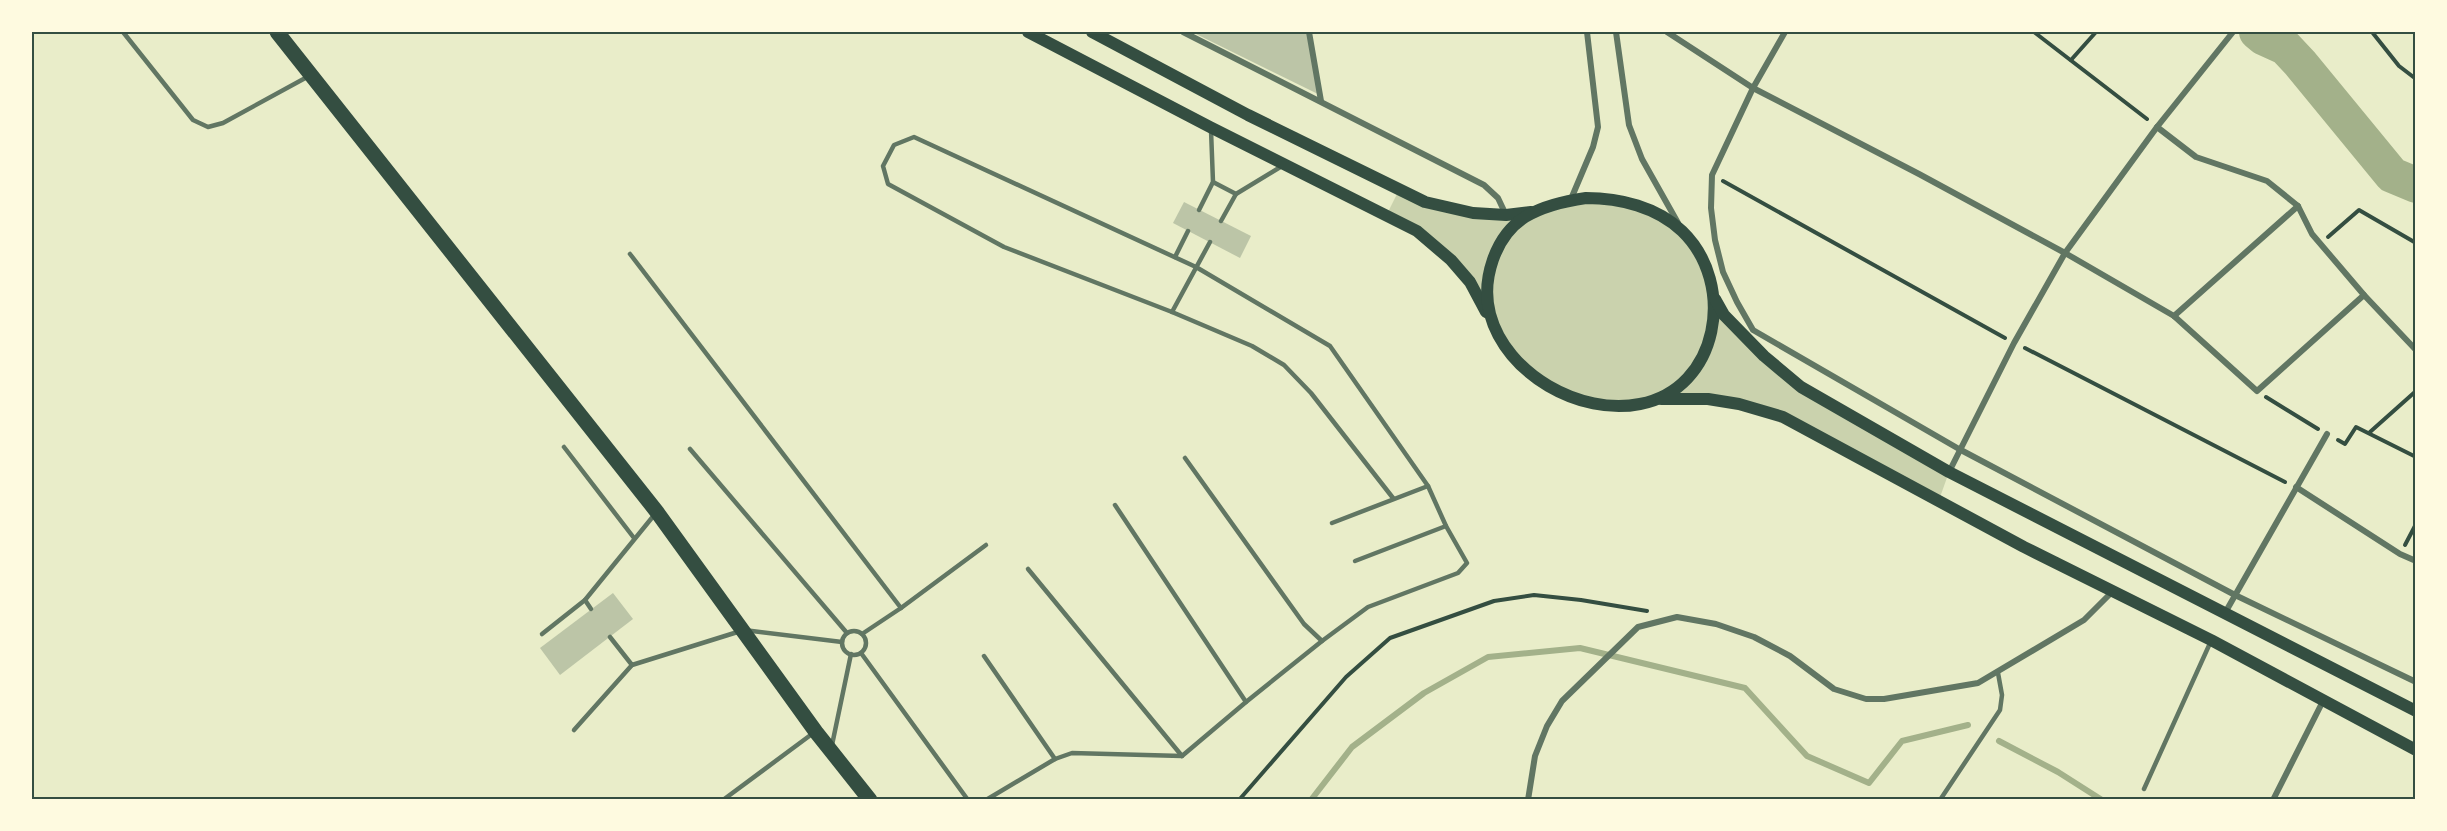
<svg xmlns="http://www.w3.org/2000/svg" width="2447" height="831" viewBox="0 0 2447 831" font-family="'Fira Sans Condensed',sans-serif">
  <rect width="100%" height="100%" fill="#e9edc9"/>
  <!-- green -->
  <polygon fill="#cad2ad" points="1399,190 1473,213 1616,200 1683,232 1715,299 1782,373 1949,472 1939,500 1784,417 1739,404 1588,403 1524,368 1470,282 1387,214"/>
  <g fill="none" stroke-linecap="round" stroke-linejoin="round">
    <!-- stream -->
    <g stroke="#a3b18a" stroke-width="6">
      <polyline points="1999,741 2058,772 2102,800"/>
      <polyline points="1311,800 1352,747 1424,693 1488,657 1580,648 1745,688 1807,756 1869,783 1902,741 1968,725"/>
    </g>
    <!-- river -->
    <polyline stroke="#a3b18a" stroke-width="36" points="2257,32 2263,37 2285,47 2300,63 2392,175 2416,185"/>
  </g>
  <!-- building -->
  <g fill="#bcc5a7">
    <polygon points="1192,32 1309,32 1320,95"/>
    <polygon points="1184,202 1251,236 1240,258 1173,223"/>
    <polygon points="613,593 633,619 560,675 540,648"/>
  </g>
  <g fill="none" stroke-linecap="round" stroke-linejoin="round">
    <!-- path -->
    <g stroke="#344e41" stroke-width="4">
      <polyline points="2034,32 2147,119"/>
      <polyline points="2372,32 2399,66 2416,79"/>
      <polyline points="2071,60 2096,32"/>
      <polyline points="1723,181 2005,338"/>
      <polyline points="2328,237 2359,210 2416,243"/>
      <polyline points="2025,348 2285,482"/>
      <polyline points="2266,397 2318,429"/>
      <polyline points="2370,432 2416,391"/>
      <polyline points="2338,440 2345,444 2356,427 2416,457"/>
      <polyline points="2405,545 2416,524"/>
      <polyline points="1239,800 1346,677 1390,638 1494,601 1534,595 1581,600 1647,611"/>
    </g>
    <!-- service -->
    <g stroke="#617663" stroke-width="4.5">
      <polyline points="123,32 193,120 208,127 223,123 309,76"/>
      <polyline points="1213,182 1236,194"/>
      <polyline points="1199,210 1213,182 1211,130"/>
      <polyline points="1221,221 1236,194 1282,166"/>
      <polyline points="1210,242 1172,312 1252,346 1284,365 1311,393 1393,498"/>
      <polyline points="630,254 901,608 862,634"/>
      <polyline points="1175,257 1188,231"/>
      <polyline points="1172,312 1004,247 888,184 883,166 894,145 914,137 1196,267 1330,346 1428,486 1446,526 1467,563 1458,573 1368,607 1322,641 1304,624 1185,458"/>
      <polyline points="564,447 634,538"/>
      <polyline points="690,449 847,633"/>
      <polyline points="1115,505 1246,702 1322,641"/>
      <polyline points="1332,523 1428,486"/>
      <polyline points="1355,561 1446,526"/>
      <polyline points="1028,569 1182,756 1246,702"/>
      <polyline points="901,608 986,545"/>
      <polyline points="591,609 585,600 655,514"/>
      <circle cx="854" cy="643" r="12"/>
      <polyline points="542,634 585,600"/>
      <polyline points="610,637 632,665 744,630 842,642"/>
      <polyline points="861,653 968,800"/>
      <polyline points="984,656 1055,759"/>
      <polyline points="574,730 632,665"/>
      <polyline points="832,745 851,654"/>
      <polyline points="2144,789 2211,641"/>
      <polyline points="723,800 812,734"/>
      <polyline points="986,800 1055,759 1072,753 1182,756"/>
      <polyline points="1940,800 2000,710 2002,695 1998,673"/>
    </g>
    <!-- minor -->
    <g stroke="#617663" stroke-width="6">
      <polyline points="1183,32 1484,185 1498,198 1506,215"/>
      <polyline points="1309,32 1321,101"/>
      <polyline points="1616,32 1629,125 1642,159 1678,223"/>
      <polyline points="1667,32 1753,88 1919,174 2065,253 2174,316 2257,391 2364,295"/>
      <polyline points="1785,32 1753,88 1712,175 1711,208 1715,240 1723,272 1737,302 1753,330 1959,449 2235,595 2416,682"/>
      <polyline points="2157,127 2196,157 2267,181 2298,206 2312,234 2364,295 2416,350"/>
      <polyline points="1571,199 1593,147 1598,127 1587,32"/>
      <polyline points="2174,316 2298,206"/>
      <polyline points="1949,472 2014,343 2065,253 2157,127 2233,32"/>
      <polyline points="2296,487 2400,554 2416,561"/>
      <polyline points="2225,613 2327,434"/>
      <polyline points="1528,800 1535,756 1547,726 1562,701 1638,627 1677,617 1716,624 1754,637 1790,656 1834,689 1866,699 1884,699 1978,683 2084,620 2114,590"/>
      <polyline points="2273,800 2323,701"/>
    </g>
    <!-- secondary -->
    <g stroke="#344e41" stroke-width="12">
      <polyline points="1028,32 1210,127 1417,231 1451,260 1470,282 1486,312"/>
      <polyline points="1092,32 1248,115 1425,202 1473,213 1506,215 1531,212"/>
      <path d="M1586 198C1620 198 1657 207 1682 231 1737 284 1719 389 1640 404 1580 416 1506 374 1490 314 1481 280 1495 236 1525 217 1543 206 1565 201 1586 198Z"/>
      <polyline points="1715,299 1724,315 1764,356 1801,387 1949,472 2416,711"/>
      <polyline points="1661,399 1708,399 1739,404 1783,417 2024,547 2211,640 2416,750"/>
    </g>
    <!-- trunk -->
    <polyline stroke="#344e41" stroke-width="15" points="277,32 657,512 816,732 870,800"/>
  </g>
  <!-- border -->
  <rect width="2447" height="831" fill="none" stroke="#fefae0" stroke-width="66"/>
  <rect x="33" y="33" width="2381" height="765" fill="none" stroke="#344e41" stroke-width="2"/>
</svg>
